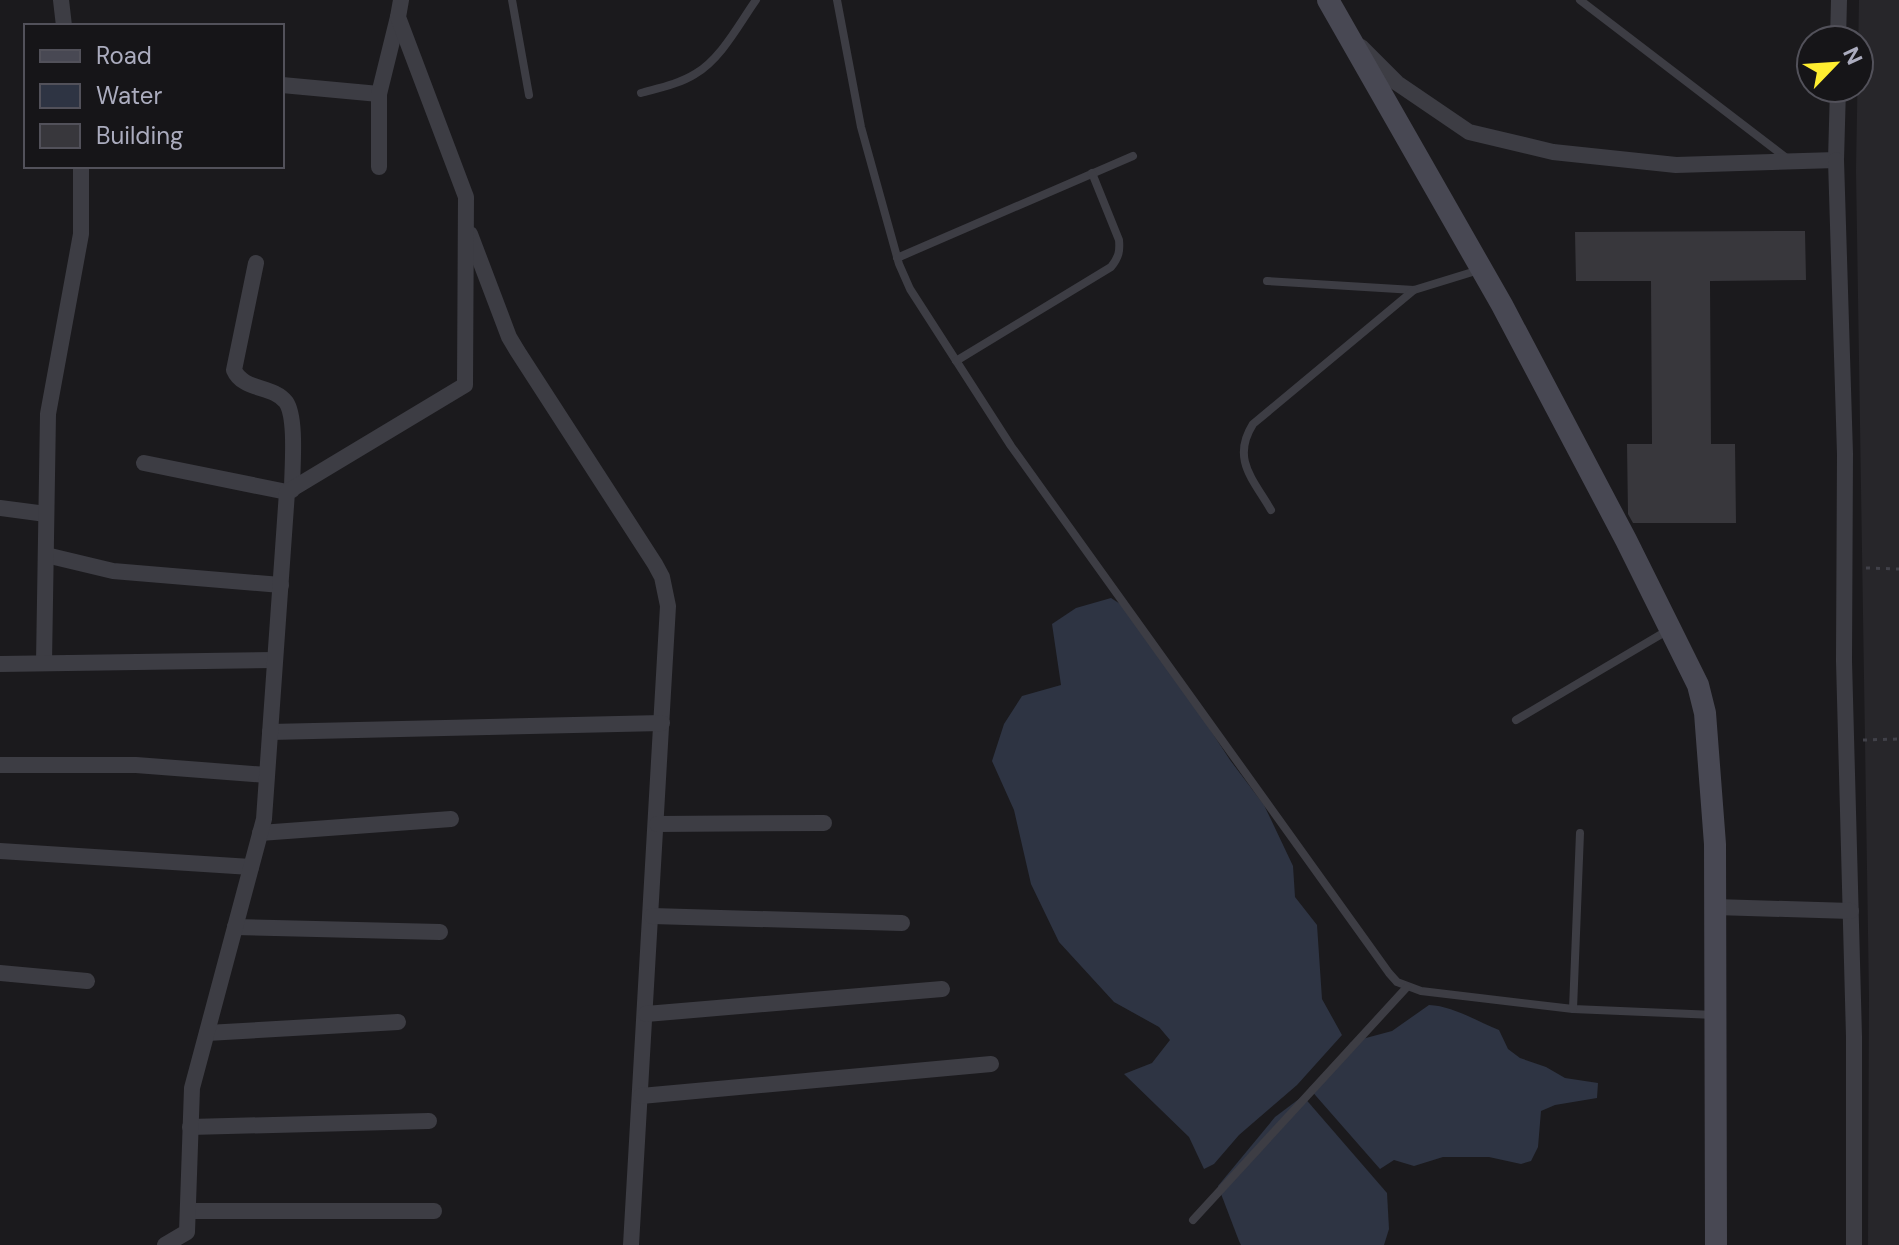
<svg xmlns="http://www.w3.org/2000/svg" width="1899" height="1245" viewBox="0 0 1899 1245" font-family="'DM Sans',sans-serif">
  <rect width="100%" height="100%" fill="#1b1a1d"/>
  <!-- built -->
  <polygon fill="#27262a" points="1859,0 1899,0 1899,1245 1868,1245 1869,996 1856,170"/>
  <!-- water -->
  <g fill="#2e3443">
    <polygon points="1111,598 1134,613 1230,760 1264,805 1293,866 1295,897 1317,925 1322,999 1342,1035 1297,1085 1239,1135 1214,1164 1204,1169 1189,1137 1124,1074 1152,1063 1170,1040 1159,1027 1114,1002 1059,942 1031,884 1014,810 992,761 1004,724 1022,696 1061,685 1052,624 1076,608"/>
    <path d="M1429 1005C1453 1006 1476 1021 1499 1030L1508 1049 1520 1058 1546 1067 1565 1078 1598 1083 1597 1098 1555 1105 1541 1111 1538 1147 1531 1161 1521 1164 1489 1157H1443L1414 1166 1394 1160 1380 1169 1309 1088 1328 1071 1351 1042 1392 1031Z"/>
    <polygon points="1303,1096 1387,1193 1389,1229 1384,1245 1241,1245 1239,1241 1218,1186 1275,1117"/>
  </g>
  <!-- building -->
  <polygon fill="#38373c" points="1805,231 1806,280 1710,281 1711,444 1735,444 1736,523 1633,523 1628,514 1627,444 1652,444 1651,281 1576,281 1575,232"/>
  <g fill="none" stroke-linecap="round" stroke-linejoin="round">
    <!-- path -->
    <g stroke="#414149" stroke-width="3" stroke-dasharray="4 6" stroke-linecap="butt">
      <polyline points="1866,568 1899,569"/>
      <polyline points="1863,740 1899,739"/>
    </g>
    <!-- lane -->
    <g stroke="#3d3d44" stroke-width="8">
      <polyline points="512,0 529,95"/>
      <polyline points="837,0 861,127 899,264 910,289 1011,446 1389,973 1397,982 1421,991 1573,1009 1715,1015"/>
      <polyline points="1580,0 1789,160"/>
      <path d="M641 93C659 88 679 84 695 74 721 59 739 24 756 0"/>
      <polyline points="897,258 1133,156"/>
      <polyline points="1267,281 1414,290 1479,270"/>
      <path d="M956 361 1111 267C1119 257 1120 251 1119 240L1092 173"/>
      <path d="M1271 510C1253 479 1231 459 1253 424L1414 290"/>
      <polyline points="1516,720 1670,629"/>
      <polyline points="1573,1009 1580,833"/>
      <polyline points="1193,1220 1407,987"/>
    </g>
    <!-- street -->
    <g stroke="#3d3d44" stroke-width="16">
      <polyline points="61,0 64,26"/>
      <polyline points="1838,40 1839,0"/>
      <polyline points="1361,47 1397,83 1469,132 1553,152 1676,165 1836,160 1838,88"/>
      <polyline points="282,85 379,94"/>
      <polyline points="1836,160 1845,454 1844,661 1854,1037 1854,1245"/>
      <polyline points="379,167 379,94 398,17"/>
      <polyline points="470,234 509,337 518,352 655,564 662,577 668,606 631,1245"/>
      <path d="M256 263 234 370C243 391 273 385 286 402 297 418 292 469 292 490"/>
      <polyline points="144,463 287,492"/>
      <polyline points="0,508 46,514"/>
      <polyline points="46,555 113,571 281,585"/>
      <polyline points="44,663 48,414 81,234 81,166"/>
      <polyline points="0,664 275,660"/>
      <polyline points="270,732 662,723"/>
      <polyline points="0,765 136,765 267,775"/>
      <polyline points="657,824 824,823"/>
      <polyline points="260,833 451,819"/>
      <polyline points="0,851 251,867"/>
      <polyline points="1715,907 1851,911"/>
      <polyline points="652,916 902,923"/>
      <polyline points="235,927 440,932"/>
      <polyline points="0,973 87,981"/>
      <polyline points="646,1014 942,989"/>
      <polyline points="207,1033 398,1022"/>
      <polyline points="641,1096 991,1064"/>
      <polyline points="190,1127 429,1121"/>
      <polyline points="188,1211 434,1211"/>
      <polyline points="165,1245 187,1232 192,1088 264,819 287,492 465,385 466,197 398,17 401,0"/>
    </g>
    <!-- secondary -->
    <polyline stroke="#484853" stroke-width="22" points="1328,0 1502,305 1626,540 1698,685 1705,713 1715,844 1716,1245"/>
  </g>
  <!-- legend -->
  <rect x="24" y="24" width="260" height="144" fill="#161518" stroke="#52515a" stroke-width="2"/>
  <rect x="40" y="50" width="40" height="12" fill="#484853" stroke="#52515a" stroke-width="2"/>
  <text x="96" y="64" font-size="24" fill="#abacbe">Road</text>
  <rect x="40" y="84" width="40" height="24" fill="#2e3443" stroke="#52515a" stroke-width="2"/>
  <text x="96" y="104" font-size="24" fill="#abacbe">Water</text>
  <rect x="40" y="124" width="40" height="24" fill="#38373c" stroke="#52515a" stroke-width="2"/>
  <text x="96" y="144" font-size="24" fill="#abacbe">Building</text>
  <!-- north arrow -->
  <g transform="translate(1835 64) rotate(65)"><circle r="38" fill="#161518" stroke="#52515a" stroke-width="2"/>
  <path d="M0-6L14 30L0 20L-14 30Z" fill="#ffee30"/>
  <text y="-12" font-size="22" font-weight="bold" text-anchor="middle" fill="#abacbe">N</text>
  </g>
</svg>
